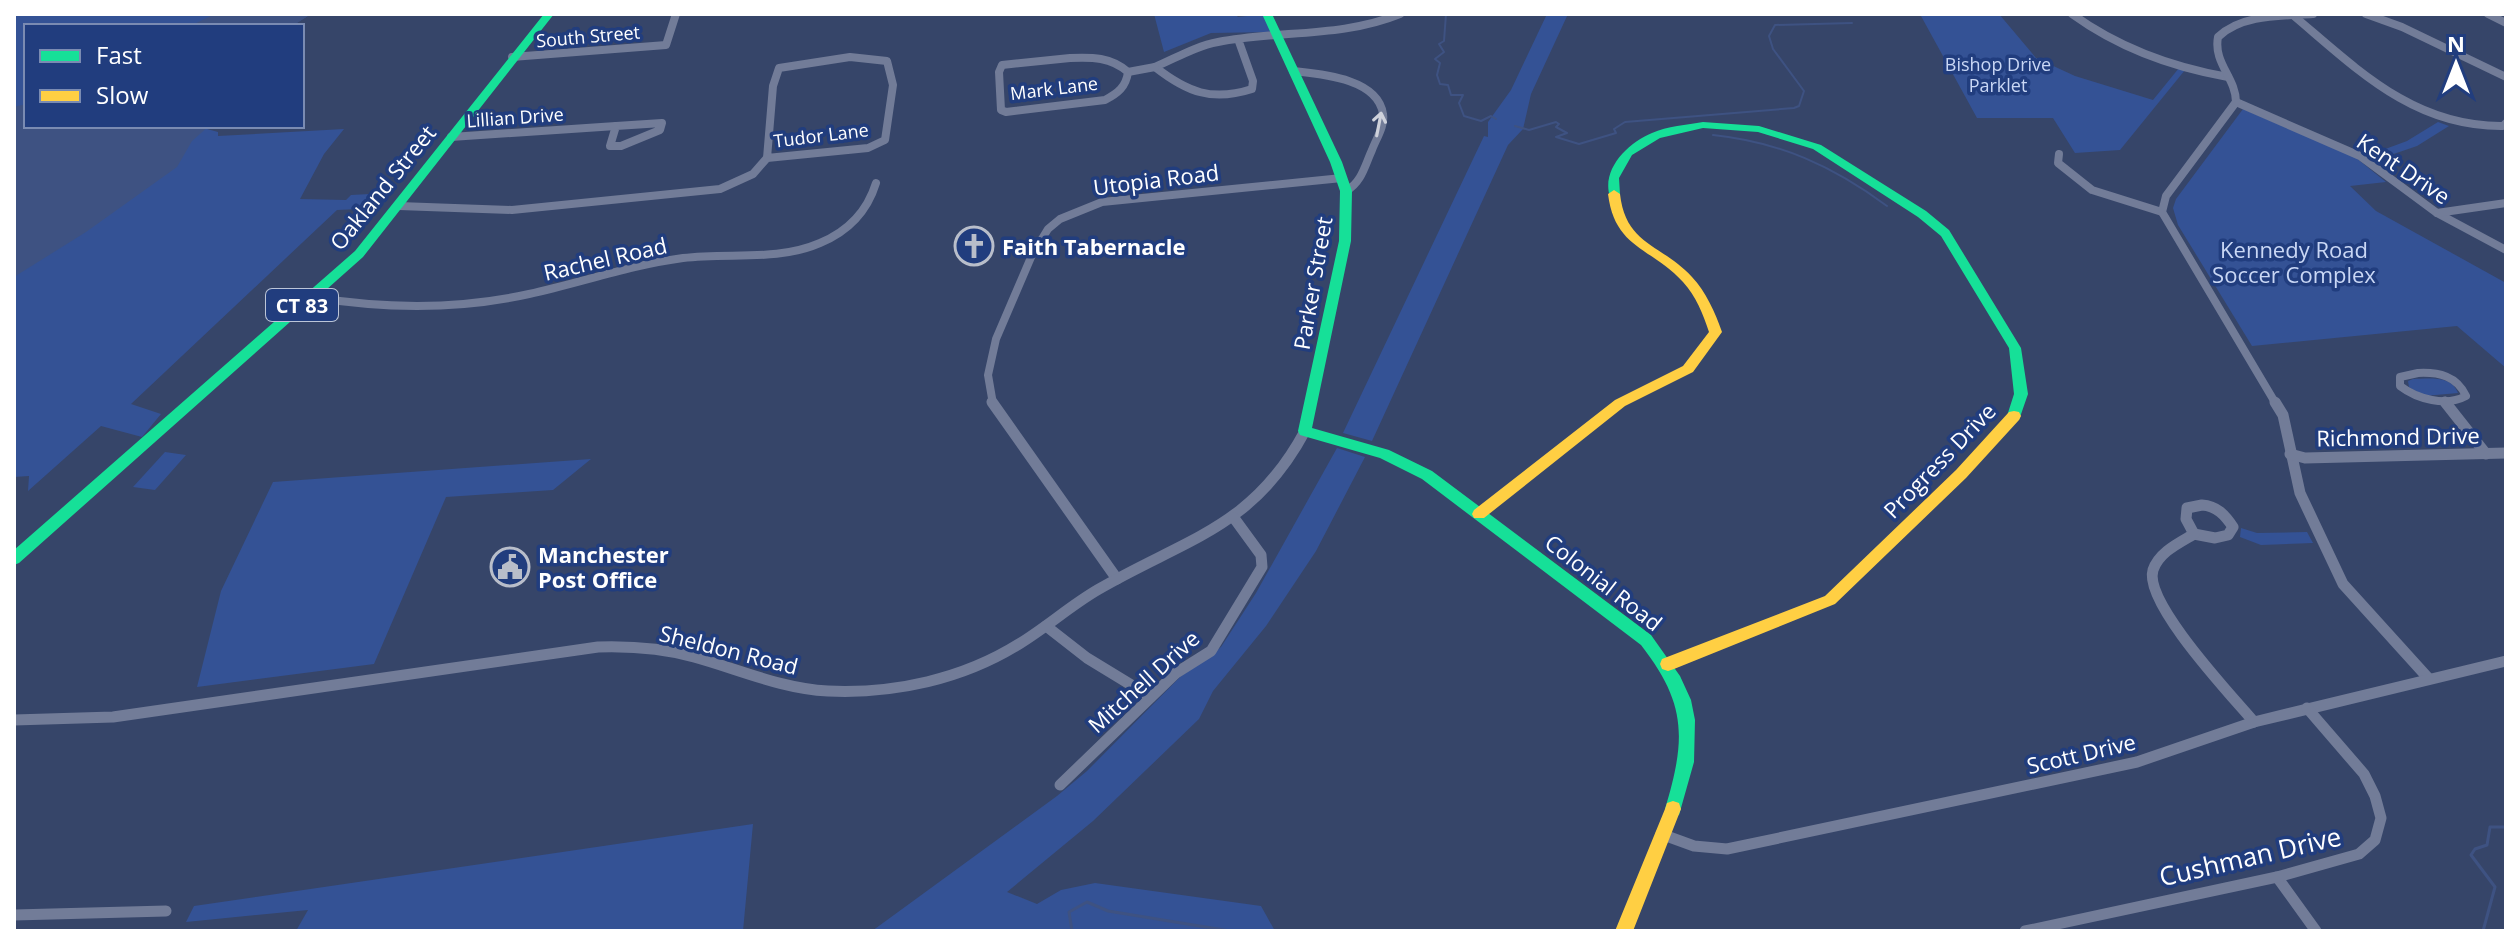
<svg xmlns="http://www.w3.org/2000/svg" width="2520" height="945" viewBox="0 0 2520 945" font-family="'Open Sans',sans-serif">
  <rect width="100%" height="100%" fill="#364569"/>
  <!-- green -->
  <g fill="#345295">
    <polygon points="14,14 311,14 292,26 26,26 26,126 209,126 207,129 218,132 218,136 344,129 324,154 300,199 346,200 351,195 370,194 358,209 337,210 131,404 161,414 142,437 101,426 28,491 29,476 14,477"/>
    <polygon points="1154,14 1235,14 1238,17 1264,14 1272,32 1211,33 1164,52"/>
    <polygon points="1547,14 1568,14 1531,94 1523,129 1508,145 1372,441 1343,433 1484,136 1488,137 1488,122 1511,90"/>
    <polygon points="1999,14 2036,58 2075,76 2153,100 2179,68 2185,70 2120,150 2075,153 2053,118 1977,118 1921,16"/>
    <polygon points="2243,109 2355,157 2386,182 2350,186 2376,211 2506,283 2506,368 2457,326 2252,346 2178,225 2173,208 2176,199"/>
    <polygon points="2438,122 2449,126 2417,146 2376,160 2369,155 2407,141"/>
    <path d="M2413 379C2429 379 2451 375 2458 393L2424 396 2409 387 2408 381Z"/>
    <polygon points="1337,448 1365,457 1316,551 1266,626 1213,691 1199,719 1093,821 1007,892 1037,904 1061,890 1095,883 1261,906 1275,931 872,931 1057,796 1087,771 1180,677 1221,647 1256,593"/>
    <polygon points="165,452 186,455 155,490 133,487"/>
    <polygon points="591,459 553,490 446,497 374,664 197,687 221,591 273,482"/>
    <polygon points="2241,528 2257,533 2307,532 2313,543 2261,545 2240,537"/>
    <polygon points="753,824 743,931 296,931 308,910 186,922 194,906"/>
  </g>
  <!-- water -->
  <g fill="#3e5282">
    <polygon points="215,14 311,14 292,26 190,26"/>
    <polygon points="26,104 26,126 209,126 192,141 177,167 86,232 14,277 14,107"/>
  </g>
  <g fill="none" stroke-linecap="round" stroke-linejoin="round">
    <!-- stream-far1 -->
    <g stroke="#3e5282" stroke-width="2">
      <polyline points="1446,14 1444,41 1439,44 1444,52 1435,59 1440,63 1437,75 1440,84 1448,85 1451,95 1463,95 1459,103 1464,116 1481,121 1491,116 1496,119"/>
      <polyline points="1515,126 1529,130 1556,122 1559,124 1556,127 1567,133 1556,137 1579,144 1616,133 1614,129 1625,122 1794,108 1799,106 1804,91 1773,49 1769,36 1775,25 1852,23"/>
      <path d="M1713 135C1780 142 1833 166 1887 206"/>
    </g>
    <!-- stream -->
    <g stroke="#3e5282" stroke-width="3">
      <polyline points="1072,931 1069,912 1087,902 1108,911 1230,931"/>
      <polyline points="2483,931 2495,887 2471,855 2475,849 2487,845 2490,827 2506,827"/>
    </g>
    <!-- street-far1 -->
    <g stroke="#727c98" stroke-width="8">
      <path d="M2072 14C2119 48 2171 67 2228 77"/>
      <polyline points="2366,14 2402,27 2506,77"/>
      <polyline points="2488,14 2506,23"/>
      <path d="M2294 16C2358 70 2414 127 2503 126L2506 123"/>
      <path d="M1238 39 1253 81 1252 89C1212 102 1187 92 1155 67 1176 58 1196 46 1218 42 1279 30 1341 38 1400 14"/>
      <polyline points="512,57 666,45 676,14"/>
      <polygon points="850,57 887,61 893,85 885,140 868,148 767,158 773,86 779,68"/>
      <path d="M1070 58C1092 57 1111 57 1128 72 1126 87 1118 93 1105 100L1006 112 1001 110 999 72 1002 65Z"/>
      <path d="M1293 71C1320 74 1378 78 1383 114 1385 126 1376 139 1372 150 1365 165 1362 182 1346 191"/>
      <polyline points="1128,72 1155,67"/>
      <polyline points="2236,102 2360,156 2437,213 2506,250"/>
      <polygon points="662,123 660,130 621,146 610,146 616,126"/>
      <polyline points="451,137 616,126"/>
      <polyline points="2059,154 2058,163 2092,190 2162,212"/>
      <polyline points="399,206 512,210 720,189 753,174 767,158"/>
      <polyline points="2437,213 2506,203"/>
      <path d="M312 297C385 309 457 310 529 294 580 283 630 265 683 258 729 252 776 262 820 243 849 231 867 212 876 183"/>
      <path d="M2418 373C2439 372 2457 376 2466 396 2446 407 2417 399 2400 386V377Z"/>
      <polyline points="2445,401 2447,404"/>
      <polyline points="993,404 988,375 996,339 1032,255 1048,229 1060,219 1102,202 1342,178"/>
      <path d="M2276 404 2162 212 2166 196 2236 102C2236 78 2213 63 2218 37 2242 14 2282 16 2313 14"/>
    </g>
    <!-- street -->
    <g stroke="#727c98" stroke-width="11">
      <polyline points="992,402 1117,579"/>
      <polyline points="2275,402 2283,415 2300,493 2343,584 2429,679"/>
      <polyline points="2445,402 2486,454"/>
      <polyline points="2290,454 2305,458 2506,453"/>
      <path d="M2202 505C2217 506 2225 515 2233 527L2228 535 2215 538 2194 534 2186 519 2187 508Z"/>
      <path d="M2194 534C2179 543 2159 552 2153 570 2143 602 2232 696 2254 722"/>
      <polyline points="1046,626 1087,658 1151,697"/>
      <path d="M14 720 113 717 598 647C630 646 662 648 694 657 738 669 782 689 828 691 895 694 963 679 1019 644 1047 627 1071 605 1099 589 1187 538 1253 528 1305 431"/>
      <polyline points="1060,785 1176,673 1211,651 1262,567 1261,555 1234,518"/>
      <polyline points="1661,834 1694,846 1727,849 2137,762 2254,722 2506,661"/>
      <polyline points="2277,877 2316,931"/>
      <polyline points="14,915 166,911"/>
      <polyline points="2025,931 2277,877 2359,854 2375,840 2381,818 2375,796 2364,774 2307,708"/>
    </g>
    <!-- fast -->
    <g fill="#16e098" fill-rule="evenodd">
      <polygon points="544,14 554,14 363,257 19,563 14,565 14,550 355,251"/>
      <path d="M1262 14H1272L1342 162 1352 191 1351 241 1312 428 1389 450 1432 471 1651 635 1680 676 1691 700 1695 720 1694 762 1679 815 1673 817 1667 815 1665 809C1686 739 1687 704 1641 645L1422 479 1380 458 1300 435 1298 431 1339 241 1340 191 1330 162Z"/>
      <path d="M1703 122 1759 126 1821 145 1926 211 1949 230 2021 348 2028 394 2019 420H2009L2007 416 2014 394 2009 348 1941 236 1918 217 1813 149 1758 132 1703 128 1660 138 1632 155 1619 178 1620 194 1614 198 1610 197C1601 169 1628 143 1652 133 1667 126 1687 125 1703 122Z"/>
    </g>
    <!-- slow -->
    <g fill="#ffcf43" fill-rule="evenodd">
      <path d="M1614 190 1620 194C1626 246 1662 244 1692 277 1706 292 1715 312 1722 332L1693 372 1625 406 1484 518H1474L1472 514 1474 510 1615 400 1683 366 1709 332C1703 314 1696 296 1683 282 1651 247 1615 249 1608 194Z"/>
      <polygon points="2014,411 2019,412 2021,416 2019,420 1966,478 1835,604 1674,669 1668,671 1662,669 1660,664 1662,659 1825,596 1956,470 2009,412"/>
      <polygon points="1673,801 1679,803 1681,809 1633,931 1615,931 1665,809 1667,803"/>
    </g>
  </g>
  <!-- one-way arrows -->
  <defs><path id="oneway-shaft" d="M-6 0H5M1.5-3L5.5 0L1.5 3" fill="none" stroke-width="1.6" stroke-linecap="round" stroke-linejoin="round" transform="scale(2)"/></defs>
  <use stroke="#ced1db" href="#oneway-shaft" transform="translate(1379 124) rotate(-79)"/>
  <!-- icons -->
  <defs>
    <symbol id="church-ring" viewBox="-11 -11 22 22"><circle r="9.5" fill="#213d7e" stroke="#b9beca" stroke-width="1.5"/><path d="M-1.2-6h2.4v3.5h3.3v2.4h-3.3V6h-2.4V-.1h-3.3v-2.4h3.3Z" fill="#b9beca"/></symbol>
    <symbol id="civic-ring" viewBox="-11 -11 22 22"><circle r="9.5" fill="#213d7e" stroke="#b9beca" stroke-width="1.5"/><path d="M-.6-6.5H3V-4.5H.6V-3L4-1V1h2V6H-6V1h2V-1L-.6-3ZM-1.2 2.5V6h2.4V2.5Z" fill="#b9beca"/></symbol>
  </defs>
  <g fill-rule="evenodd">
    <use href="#church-ring" x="952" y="224" width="44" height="44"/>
    <use href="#civic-ring" x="488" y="545" width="44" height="44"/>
  </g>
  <g text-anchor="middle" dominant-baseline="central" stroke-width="7" stroke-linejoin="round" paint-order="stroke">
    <!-- far-street labels -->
    <g font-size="18" fill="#fff" stroke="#213d7e">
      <text transform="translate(588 36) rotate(-5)">South Street</text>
      <text transform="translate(1054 88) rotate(-7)">Mark Lane</text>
      <text transform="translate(515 117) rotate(-4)">Lillian Drive</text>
      <text transform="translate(821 135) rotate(-7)">Tudor Lane</text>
    </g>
    <!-- far-park labels -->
    <g font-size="18" fill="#c9d7f5" stroke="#213d7e">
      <text x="1998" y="64">Bishop Drive<tspan x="1998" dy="21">Parklet</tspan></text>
    </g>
    <!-- shield labels -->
    <rect fill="#213d7e" stroke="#bcc5d8" stroke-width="2" x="266" y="289" width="72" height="32" rx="6"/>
    <g font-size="20" font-weight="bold" fill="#fff">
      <text x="302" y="305">CT 83</text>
    </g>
    <!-- street labels -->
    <g font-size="22" fill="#fff" stroke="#213d7e">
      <text transform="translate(2404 168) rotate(34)">Kent Drive</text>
      <text transform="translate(1156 179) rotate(-7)">Utopia Road</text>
      <text transform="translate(382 187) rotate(-51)">Oakland Street</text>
      <text transform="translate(605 258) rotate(-13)">Rachel Road</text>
      <text transform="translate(1312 283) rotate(-80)">Parker Street</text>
      <text transform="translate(2398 436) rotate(-1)">Richmond Drive</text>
      <text transform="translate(1939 460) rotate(-46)">Progress Drive</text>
      <text transform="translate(1604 582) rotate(38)">Colonial Road</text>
      <text transform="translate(729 649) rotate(14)">Sheldon Road</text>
      <text transform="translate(1143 681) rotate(-42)">Mitchell Drive</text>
      <text transform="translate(2081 753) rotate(-13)">Scott Drive</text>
    </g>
    <!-- poi labels -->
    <g font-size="22" font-weight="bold" fill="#fff" stroke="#213d7e" text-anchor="start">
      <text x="1002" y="246">Faith Tabernacle</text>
      <text x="538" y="554">Manchester<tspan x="538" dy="25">Post Office</tspan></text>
    </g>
    <!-- park labels -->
    <g font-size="22" fill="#c9d7f5" stroke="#213d7e">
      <text x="2294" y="249">Kennedy Road<tspan x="2294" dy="25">Soccer Complex</tspan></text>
    </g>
    <!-- near-street labels -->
    <g font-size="26" fill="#fff" stroke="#213d7e">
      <text transform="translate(2250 856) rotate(-13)">Cushman Drive</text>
    </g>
  </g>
  <!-- border -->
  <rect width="2520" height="945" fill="none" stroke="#ffffff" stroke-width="32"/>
  <!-- legend -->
  <rect x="24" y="24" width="280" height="104" fill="#213d7e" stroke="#7a8bb2" stroke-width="2"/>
  <rect x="40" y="50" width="40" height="12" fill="#16e098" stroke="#7a8bb2" stroke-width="2"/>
  <text x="96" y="64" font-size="24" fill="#ffffff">Fast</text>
  <rect x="40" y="90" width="40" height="12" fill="#ffcf43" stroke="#7a8bb2" stroke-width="2"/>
  <text x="96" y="104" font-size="24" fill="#ffffff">Slow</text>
  <!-- north arrow -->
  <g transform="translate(2456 64)" stroke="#213d7e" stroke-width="6" paint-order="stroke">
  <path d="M0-6L14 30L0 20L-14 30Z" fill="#ffffff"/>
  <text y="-12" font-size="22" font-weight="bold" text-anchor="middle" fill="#ffffff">N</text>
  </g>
</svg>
